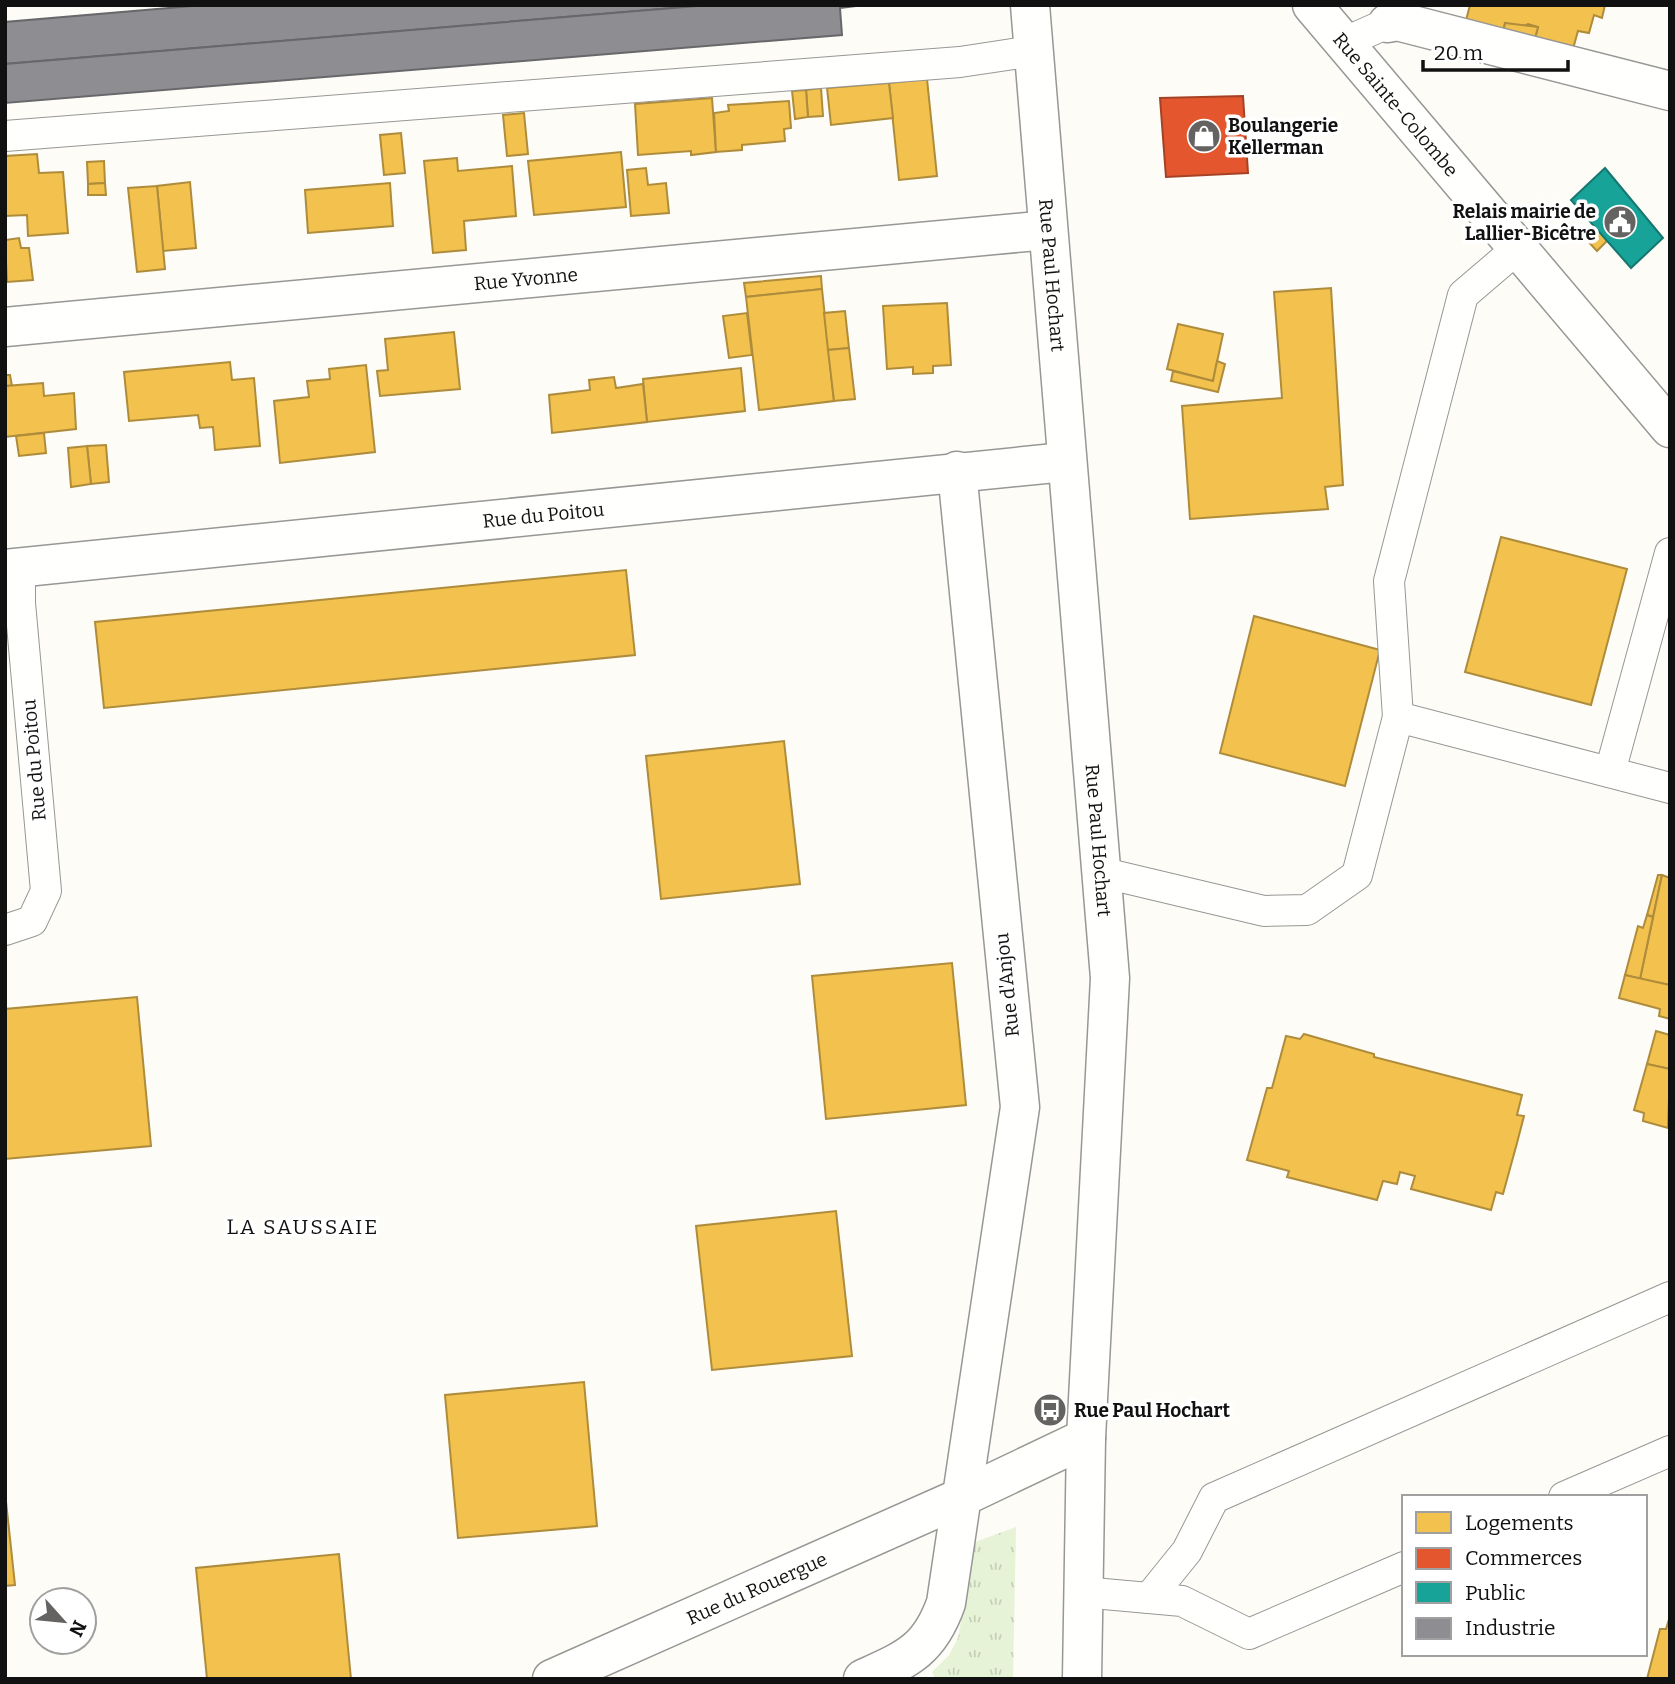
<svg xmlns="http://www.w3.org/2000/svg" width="1675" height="1684" viewBox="0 0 1675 1684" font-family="Bitter,serif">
  <defs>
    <pattern id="park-tufts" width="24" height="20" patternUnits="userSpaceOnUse" patternTransform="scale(1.75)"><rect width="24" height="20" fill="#e7f3d7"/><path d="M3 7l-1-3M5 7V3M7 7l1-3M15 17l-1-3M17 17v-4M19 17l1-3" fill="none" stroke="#c5cfb8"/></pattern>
  </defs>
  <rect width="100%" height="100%" fill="#fdfcf7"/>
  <!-- park -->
  <polygon fill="url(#park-tufts)" points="1016,1527 1013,1679 935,1679 932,1672 949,1655 958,1638 975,1542"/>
  <!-- homes -->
  <g fill="#f2c14e" stroke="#ae8c3c" stroke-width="2">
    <polygon points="1470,5 1605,5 1602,18 1594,15 1589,33 1578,31 1571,56 1533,46 1538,27 1528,24 1521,27 1505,23 1502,38 1464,28"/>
    <polygon points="1505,23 1538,27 1533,46 1502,38"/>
    <polygon points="927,79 937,176 899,180 889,83"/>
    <polygon points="889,83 893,118 831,125 827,88"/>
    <polygon points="821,88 823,116 808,117 806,90"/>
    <polygon points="806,90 808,117 795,119 792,91"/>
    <polygon points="712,98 716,152 691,155 691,151 638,155 635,104"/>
    <polygon points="789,101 791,128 784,129 785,141 742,145 742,150 716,152 714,113 729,111 728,105"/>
    <polygon points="524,113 528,154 507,156 503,115"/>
    <polygon points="401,133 405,173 384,175 380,135"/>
    <polygon points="621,152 626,207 534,215 528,161"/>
    <polygon points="37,154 39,173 63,172 68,233 28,236 27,215 5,216 5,156"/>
    <polygon points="457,158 458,171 512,166 516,216 464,221 466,250 433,253 424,161"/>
    <polygon points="104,161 105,183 88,184 87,162"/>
    <polygon points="646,168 648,185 666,183 669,213 631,216 627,170"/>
    <polygon points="190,182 196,248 163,251 157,186"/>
    <polygon points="105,183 106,195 88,195 88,184"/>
    <polygon points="390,183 393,226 308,233 305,190"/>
    <polygon points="157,186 165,269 137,272 128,188"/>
    <polygon points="1595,226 1607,241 1597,251 1584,237"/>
    <polygon points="19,238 21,248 29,248 33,280 7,282 5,240"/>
    <polygon points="821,276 822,289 746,297 744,283"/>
    <polygon points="1331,288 1343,485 1325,487 1328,509 1190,519 1182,406 1282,398 1274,292"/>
    <polygon points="822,289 834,401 759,410 746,297"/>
    <polygon points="947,303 951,365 933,366 933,373 913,374 913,367 887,369 883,306"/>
    <polygon points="845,311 849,348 828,350 824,313"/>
    <polygon points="747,313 752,355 729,358 723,316"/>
    <polygon points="1178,324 1223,334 1213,381 1167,369"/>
    <polygon points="454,332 460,389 380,396 377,371 388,370 385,339"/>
    <polygon points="849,348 855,399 834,401 828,350"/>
    <polygon points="1217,361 1225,364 1218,392 1171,381 1173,371 1213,381"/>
    <polygon points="230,362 232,380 254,378 260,446 215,450 213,427 200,428 198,415 129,421 124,372"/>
    <polygon points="366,365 375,452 280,463 274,401 309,397 307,381 330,379 329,369"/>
    <polygon points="741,368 745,411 647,422 643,379"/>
    <polygon points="5,375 10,375 12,386 5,386"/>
    <polygon points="614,377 616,388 643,384 647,422 552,433 549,395 590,390 589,380"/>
    <polygon points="43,383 44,396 74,393 76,429 5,437 5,386"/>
    <polygon points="44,433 46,453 19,456 16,436"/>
    <polygon points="106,445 109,482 91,484 87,446"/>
    <polygon points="87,446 91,484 71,487 68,448"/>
    <polygon points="1501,537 1627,569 1591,705 1465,672"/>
    <polygon points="626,570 635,655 104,708 95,622"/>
    <polygon points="1254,616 1380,650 1345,786 1220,753"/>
    <polygon points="784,741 800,884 661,899 646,756"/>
    <polygon points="1658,875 1662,875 1653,917 1647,915"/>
    <polygon points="1662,875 1670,878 1670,985 1640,979"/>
    <polygon points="1647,915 1653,917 1640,979 1625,975 1638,926 1643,928"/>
    <polygon points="952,963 966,1105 826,1119 812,976"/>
    <polygon points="1625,975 1670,985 1670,1019 1659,1016 1660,1009 1619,998"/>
    <polygon points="137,997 151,1146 5,1159 5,1009"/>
    <polygon points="1656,1031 1670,1035 1670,1069 1647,1064"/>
    <polygon points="1304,1034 1374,1054 1374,1057 1522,1095 1517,1115 1524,1116 1517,1143 1503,1194 1496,1192 1491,1210 1411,1189 1415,1176 1400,1172 1397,1184 1383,1181 1377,1200 1287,1177 1289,1171 1247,1160 1267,1088 1272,1088 1286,1036 1300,1039"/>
    <polygon points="1647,1064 1670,1069 1668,1128 1643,1121 1644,1113 1634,1110"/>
    <polygon points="836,1211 852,1356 712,1370 696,1226"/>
    <polygon points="584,1382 597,1526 458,1538 445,1395"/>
    <polygon points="5,1492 15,1585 5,1586"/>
    <polygon points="339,1554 351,1679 207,1679 196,1568"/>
    <polygon points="1670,1616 1670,1679 1647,1679 1660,1629 1666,1629"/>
  </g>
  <!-- shops -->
  <polygon fill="#e4572e" stroke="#a54225" stroke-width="2" points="1243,96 1248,173 1166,177 1160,98"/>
  <!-- public -->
  <polygon fill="#17a398" stroke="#157770" stroke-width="2" points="1605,168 1663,238 1631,268 1571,200"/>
  <!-- industry -->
  <g fill="#8d8d92" stroke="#68686b" stroke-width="2">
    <polygon points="204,5 709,5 5,64 5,22"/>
    <polygon points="709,5 856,6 840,8 842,35 5,103 5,64"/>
  </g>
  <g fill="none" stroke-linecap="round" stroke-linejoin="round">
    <defs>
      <g id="service">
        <polyline points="1343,43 1388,23"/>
        <polyline points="5,136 960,62 1033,51"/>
        <polyline points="1398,717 1389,581 1463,295 1518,248"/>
        <polyline points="1610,772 1670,553"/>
        <polyline points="1100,872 1264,911 1307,910 1357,875 1398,717 1670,788"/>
        <polyline points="5,930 32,921 46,891 20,603 20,567"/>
        <polyline points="1564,1497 1670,1451"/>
        <polyline points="1082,1592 1182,1601 1249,1634 1404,1567"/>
        <polyline points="1149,1598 1187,1551 1214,1498 1670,1297"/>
      </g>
      <g id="minor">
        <path id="s1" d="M1030 5 1110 978 1086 1438 1082 1679"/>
        <path id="s2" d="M1312 5 1670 428"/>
        <polyline points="1388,23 1397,21 1670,91"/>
        <path id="s3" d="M5 327 1048 230"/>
        <path id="s4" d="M5 569 1065 462"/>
        <path id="s5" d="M552 1679 962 1497 1086 1438"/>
        <path d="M863 1679C907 1659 929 1651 946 1603L1020 1107 957 471"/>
      </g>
    </defs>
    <!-- service casing -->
    <use href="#service" stroke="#979795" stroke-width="32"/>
    <!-- minor casing -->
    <use href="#minor" stroke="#979795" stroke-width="41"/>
    <!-- service -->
    <use href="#service" stroke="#fffffe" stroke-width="30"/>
    <!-- minor -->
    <use href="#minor" stroke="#fffffe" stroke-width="38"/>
  </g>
  <!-- icons -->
  <defs>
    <symbol id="shop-disc" viewBox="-11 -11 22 22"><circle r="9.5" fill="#646362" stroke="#fff"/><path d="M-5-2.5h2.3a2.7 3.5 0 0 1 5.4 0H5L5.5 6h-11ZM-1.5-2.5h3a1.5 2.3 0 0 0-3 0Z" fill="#fff"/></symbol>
    <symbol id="civic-disc" viewBox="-11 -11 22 22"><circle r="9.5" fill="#646362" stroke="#fff"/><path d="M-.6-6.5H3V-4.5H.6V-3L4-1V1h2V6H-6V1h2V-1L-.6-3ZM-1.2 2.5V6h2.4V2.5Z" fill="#fff"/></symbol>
    <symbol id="bus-disc" viewBox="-11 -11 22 22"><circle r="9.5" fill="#646362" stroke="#fff"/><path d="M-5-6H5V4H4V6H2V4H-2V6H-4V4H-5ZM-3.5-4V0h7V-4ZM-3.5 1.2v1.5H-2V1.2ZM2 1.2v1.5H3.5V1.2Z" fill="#fff"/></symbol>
  </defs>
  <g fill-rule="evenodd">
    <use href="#shop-disc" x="1185" y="117" width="38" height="38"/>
    <use href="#civic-disc" x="1601" y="203" width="38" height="38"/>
    <use href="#bus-disc" x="1031" y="1391" width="38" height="38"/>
  </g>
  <g text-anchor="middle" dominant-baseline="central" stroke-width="7" stroke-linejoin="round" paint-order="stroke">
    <!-- street labels -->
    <g font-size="19" fill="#111" stroke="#fff">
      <text stroke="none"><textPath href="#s2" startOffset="130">Rue Sainte-Colombe</textPath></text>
      <text stroke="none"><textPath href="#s1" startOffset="271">Rue Paul Hochart</textPath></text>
      <text stroke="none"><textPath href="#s3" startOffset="523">Rue Yvonne</textPath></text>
      <text stroke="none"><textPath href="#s4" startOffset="541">Rue du Poitou</textPath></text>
      <text transform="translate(34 760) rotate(-95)">Rue du Poitou</text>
      <text stroke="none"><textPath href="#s1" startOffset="838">Rue Paul Hochart</textPath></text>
      <text transform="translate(1007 985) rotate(-96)">Rue d'Anjou</text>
      <text stroke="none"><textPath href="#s5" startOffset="224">Rue du Rouergue</textPath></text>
    </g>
    <!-- poi labels -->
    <g font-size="19" font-weight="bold" fill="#111" stroke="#fff" text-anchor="start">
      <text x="1228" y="125">Boulangerie<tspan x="1228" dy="22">Kellerman</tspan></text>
      <text x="1596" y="211" text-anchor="end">Relais mairie de<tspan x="1596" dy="22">Lallier-Bicêtre</tspan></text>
      <text x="1074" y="1410">Rue Paul Hochart</text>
    </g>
    <!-- neighbourhood labels -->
    <g font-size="21" letter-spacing="2" fill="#111" stroke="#fff">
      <text x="303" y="1227">LA SAUSSAIE</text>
    </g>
  </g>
  <!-- border -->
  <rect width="1675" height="1684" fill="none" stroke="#111111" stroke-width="14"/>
  <!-- legend -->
  <rect x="1402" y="1495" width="245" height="161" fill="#ffffff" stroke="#a0a0a0" stroke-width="2"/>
  <rect x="1416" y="1512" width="35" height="21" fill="#f2c14e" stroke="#a0a0a0" stroke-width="2"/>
  <text x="1465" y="1530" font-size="21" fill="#111111">Logements</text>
  <rect x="1416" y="1548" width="35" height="21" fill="#e4572e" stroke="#a0a0a0" stroke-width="2"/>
  <text x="1465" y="1565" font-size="21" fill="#111111">Commerces</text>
  <rect x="1416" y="1582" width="35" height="21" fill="#17a398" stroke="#a0a0a0" stroke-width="2"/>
  <text x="1465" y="1600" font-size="21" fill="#111111">Public</text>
  <rect x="1416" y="1618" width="35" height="21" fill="#8d8d92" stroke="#a0a0a0" stroke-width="2"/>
  <text x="1465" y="1635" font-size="21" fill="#111111">Industrie</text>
  <!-- north arrow -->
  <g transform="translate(63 1621) rotate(117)"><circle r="33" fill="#ffffff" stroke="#a0a0a0" stroke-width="2"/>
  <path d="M0-5L12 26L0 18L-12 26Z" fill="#646362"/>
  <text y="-10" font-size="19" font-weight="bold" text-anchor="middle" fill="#111111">N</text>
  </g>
  <!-- scale -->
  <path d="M1423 60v10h145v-10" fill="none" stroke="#111111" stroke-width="3.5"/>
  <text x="1434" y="60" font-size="21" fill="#111111" stroke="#ffffff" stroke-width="5" paint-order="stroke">20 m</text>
</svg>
